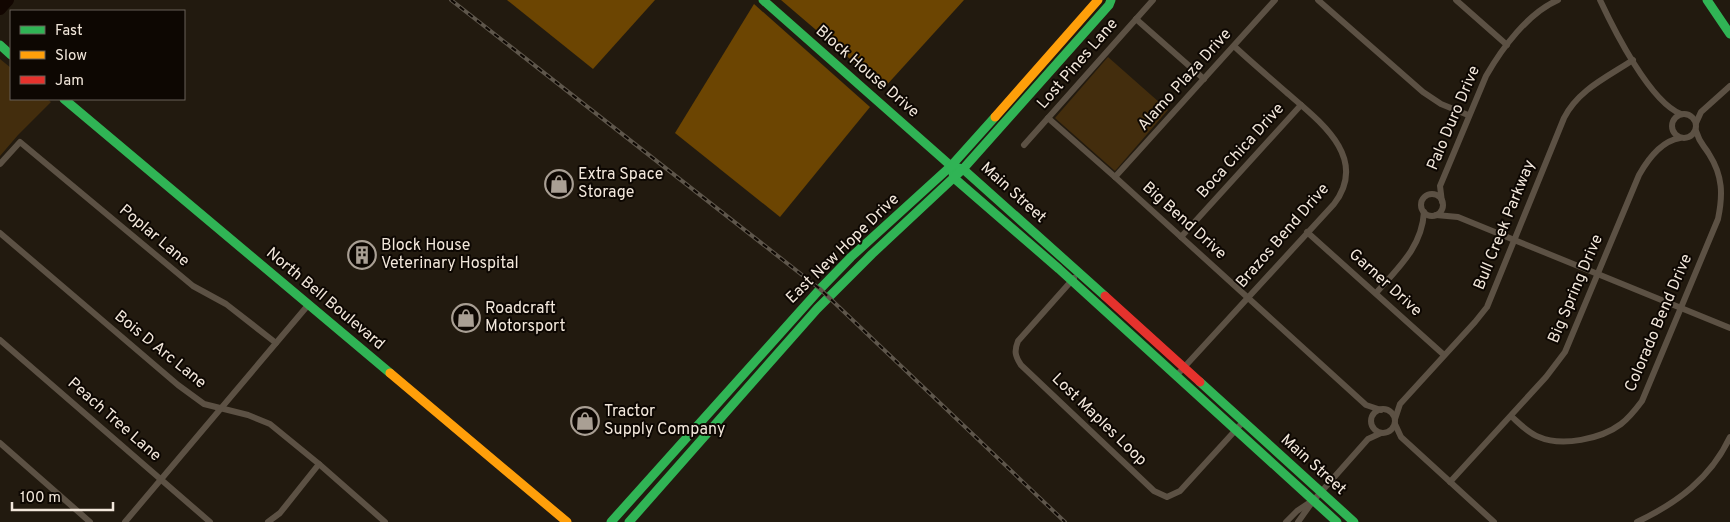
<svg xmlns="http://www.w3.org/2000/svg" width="1730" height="522" viewBox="0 0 1730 522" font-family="Overpass,sans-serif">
  <rect width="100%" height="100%" fill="#221a0f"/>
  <!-- green -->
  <g fill="#432d0d">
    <polygon points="1108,57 1168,110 1115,171 1055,118"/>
    <polygon points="0,59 11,68 11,99 47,99 51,102 18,135 0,156"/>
  </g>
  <!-- forest -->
  <g fill="#6c4502">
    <polygon points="507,0 655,0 593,69"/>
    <polygon points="781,0 964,0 884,88"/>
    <polygon points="754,4 870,107 780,217 675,133"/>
  </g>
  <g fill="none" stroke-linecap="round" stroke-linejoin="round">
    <!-- river -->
    <polyline stroke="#120601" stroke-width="12" points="0,9 8,0"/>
    <!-- street -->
    <g stroke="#5c5144" stroke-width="6">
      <polyline points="1318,0 1423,92 1441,104 1468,115"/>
      <polyline points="1456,0 1507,45"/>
      <path d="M1600 0C1614 30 1650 102 1681 114"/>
      <polyline points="1136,19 1204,79"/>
      <circle cx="1684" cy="126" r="12"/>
      <polyline points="1048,118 1115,177 1366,405 1381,410"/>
      <polyline points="1696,123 1701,112 1730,86"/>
      <polyline points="1024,145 1153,0"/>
      <polyline points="0,164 20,142 193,286 226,304 276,343"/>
      <polyline points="1115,177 1275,0"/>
      <circle cx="1432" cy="205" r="11"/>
      <path d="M1442 202 1440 186 1486 76C1502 48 1528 13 1558 0"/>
      <polyline points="1436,215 1458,217 1730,328"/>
      <polyline points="1307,232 1444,355"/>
      <polyline points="0,233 178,385 204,404 248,415 270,424 319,464 385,522"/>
      <polyline points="1181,237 1301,105"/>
      <path d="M1074 278 1018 341C1014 351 1015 356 1021 365L1154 491 1167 497 1180 491 1243 422"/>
      <path d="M1376 293C1398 268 1422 247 1424 212"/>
      <polyline points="0,340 210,522"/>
      <path d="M1177 375 1334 204C1370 157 1318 120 1286 92 1269 77 1251 62 1234 46"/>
      <circle cx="1383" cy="421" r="12"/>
      <path d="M1511 416C1519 423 1528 433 1539 437 1562 447 1601 439 1621 424 1629 418 1636 409 1642 401L1718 219C1723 195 1723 176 1709 154 1703 144 1700 144 1696 131"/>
      <path d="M1395 419 1400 404 1475 322 1487 307 1564 118C1578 90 1607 77 1633 60"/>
      <polyline points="1395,424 1401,437 1494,522"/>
      <polyline points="0,443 90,522"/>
      <path d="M1450 482 1546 377 1565 352 1639 175C1648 159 1662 141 1680 138"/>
      <polyline points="125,522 309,304"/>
      <polyline points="268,522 280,513 319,464"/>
      <polyline points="1286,522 1297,511 1312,501"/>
      <polyline points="1298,522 1313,501 1368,439 1381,433"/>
      <path d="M1637 522C1677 503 1711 478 1730 437"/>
    </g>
    <!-- fast -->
    <g stroke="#30b455" stroke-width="9">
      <polyline points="763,0 951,166 963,169 1105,296"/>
      <polyline points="1707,0 1730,34"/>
      <polyline points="0,45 11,55"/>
      <polyline points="64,99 390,373"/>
      <polyline points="953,173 954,178 1059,269 1337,522"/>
      <polyline points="1200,382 1354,522"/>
      <polyline points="611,522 820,289 851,257 951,166 995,117"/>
      <polyline points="629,522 817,309 872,254 963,169 1109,5 1111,0"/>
    </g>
    <!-- slow -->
    <g stroke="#ff9f0a" stroke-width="9">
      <polyline points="995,117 1098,0"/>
      <polyline points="390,373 567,522"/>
    </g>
    <!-- jam -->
    <polyline stroke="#e5322d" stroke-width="9" points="1105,296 1200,382"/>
    <defs>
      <polyline id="rail" points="451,0 820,289 1065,522"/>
    </defs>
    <!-- rail casing -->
    <use href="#rail" stroke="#5e564b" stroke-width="4"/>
    <!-- rail -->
    <use href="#rail" stroke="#0d0702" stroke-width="2" stroke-dasharray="5.5" stroke-linecap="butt"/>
  </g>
  <!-- icons -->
  <defs>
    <symbol id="shop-ring" viewBox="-11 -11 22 22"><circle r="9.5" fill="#0d0702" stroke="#a99f94" stroke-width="1.5"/><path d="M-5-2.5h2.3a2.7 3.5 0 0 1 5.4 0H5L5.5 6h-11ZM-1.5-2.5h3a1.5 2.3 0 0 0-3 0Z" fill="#a99f94"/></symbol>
    <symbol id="building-ring" viewBox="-11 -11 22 22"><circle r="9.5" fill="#0d0702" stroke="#a99f94" stroke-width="1.5"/><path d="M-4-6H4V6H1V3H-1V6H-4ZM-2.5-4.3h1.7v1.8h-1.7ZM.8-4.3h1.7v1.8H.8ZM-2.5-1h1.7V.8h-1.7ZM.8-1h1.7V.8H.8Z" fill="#a99f94"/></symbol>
  </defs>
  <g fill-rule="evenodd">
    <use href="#shop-ring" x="543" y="168" width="32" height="32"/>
    <use href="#building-ring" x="346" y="239" width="32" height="32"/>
    <use href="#shop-ring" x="450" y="302" width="32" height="32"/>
    <use href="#shop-ring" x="569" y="405" width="32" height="32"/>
  </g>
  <g text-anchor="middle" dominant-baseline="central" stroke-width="4" stroke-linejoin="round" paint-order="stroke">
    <!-- street labels -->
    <g font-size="16" fill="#f2e7db" stroke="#0d0702">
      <text transform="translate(1078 64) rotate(-49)">Lost Pines Lane</text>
      <text transform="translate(867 72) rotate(41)">Block House Drive</text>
      <text transform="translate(1185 80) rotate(-48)">Alamo Plaza Drive</text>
      <text transform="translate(1454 118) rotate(-67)">Palo Duro Drive</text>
      <text transform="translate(1241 151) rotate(-48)">Boca Chica Drive</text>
      <text transform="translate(1013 193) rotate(42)">Main Street</text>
      <text transform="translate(1184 221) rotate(42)">Big Bend Drive</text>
      <text transform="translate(1505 225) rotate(-68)">Bull Creek Parkway</text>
      <text transform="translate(154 236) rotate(40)">Poplar Lane</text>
      <text transform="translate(1283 236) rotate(-49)">Brazos Bend Drive</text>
      <text transform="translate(843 249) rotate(-44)">East New Hope Drive</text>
      <text transform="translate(1385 283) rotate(42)">Garner Drive</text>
      <text transform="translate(1576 289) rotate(-67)">Big Spring Drive</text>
      <text transform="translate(325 299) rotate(40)">North Bell Boulevard</text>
      <text transform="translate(1659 323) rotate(-67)">Colorado Bend Drive</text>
      <text transform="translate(160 350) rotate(39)">Bois D Arc Lane</text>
      <text transform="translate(114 420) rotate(41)">Peach Tree Lane</text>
      <text transform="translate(1099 420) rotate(44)">Lost Maples Loop</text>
      <text transform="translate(1313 465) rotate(42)">Main Street</text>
    </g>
    <!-- poi labels -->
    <g font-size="16" fill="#f2e7db" stroke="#0d0702" text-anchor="start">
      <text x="578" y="175">Extra Space<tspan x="578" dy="18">Storage</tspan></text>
      <text x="381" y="246">Block House<tspan x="381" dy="18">Veterinary Hospital</tspan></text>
      <text x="485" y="309">Roadcraft<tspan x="485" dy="18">Motorsport</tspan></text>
      <text x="604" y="412">Tractor<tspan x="604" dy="18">Supply Company</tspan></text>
    </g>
  </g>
  <!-- legend -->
  <rect x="10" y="10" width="175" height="90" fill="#0d0702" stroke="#696159"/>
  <rect x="20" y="26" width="25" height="8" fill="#30b455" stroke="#696159"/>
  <text x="55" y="35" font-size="15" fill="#f2e7db">Fast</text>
  <rect x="20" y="51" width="25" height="8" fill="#ff9f0a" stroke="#696159"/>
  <text x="55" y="60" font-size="15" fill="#f2e7db">Slow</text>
  <rect x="20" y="76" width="25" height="8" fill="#e5322d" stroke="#696159"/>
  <text x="55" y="85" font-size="15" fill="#f2e7db">Jam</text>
  <!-- scale -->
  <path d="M12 502v8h101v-8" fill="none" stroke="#f2e7db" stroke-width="2.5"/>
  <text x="20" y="502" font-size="15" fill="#f2e7db" stroke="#0d0702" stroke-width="4" paint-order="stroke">100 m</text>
</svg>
